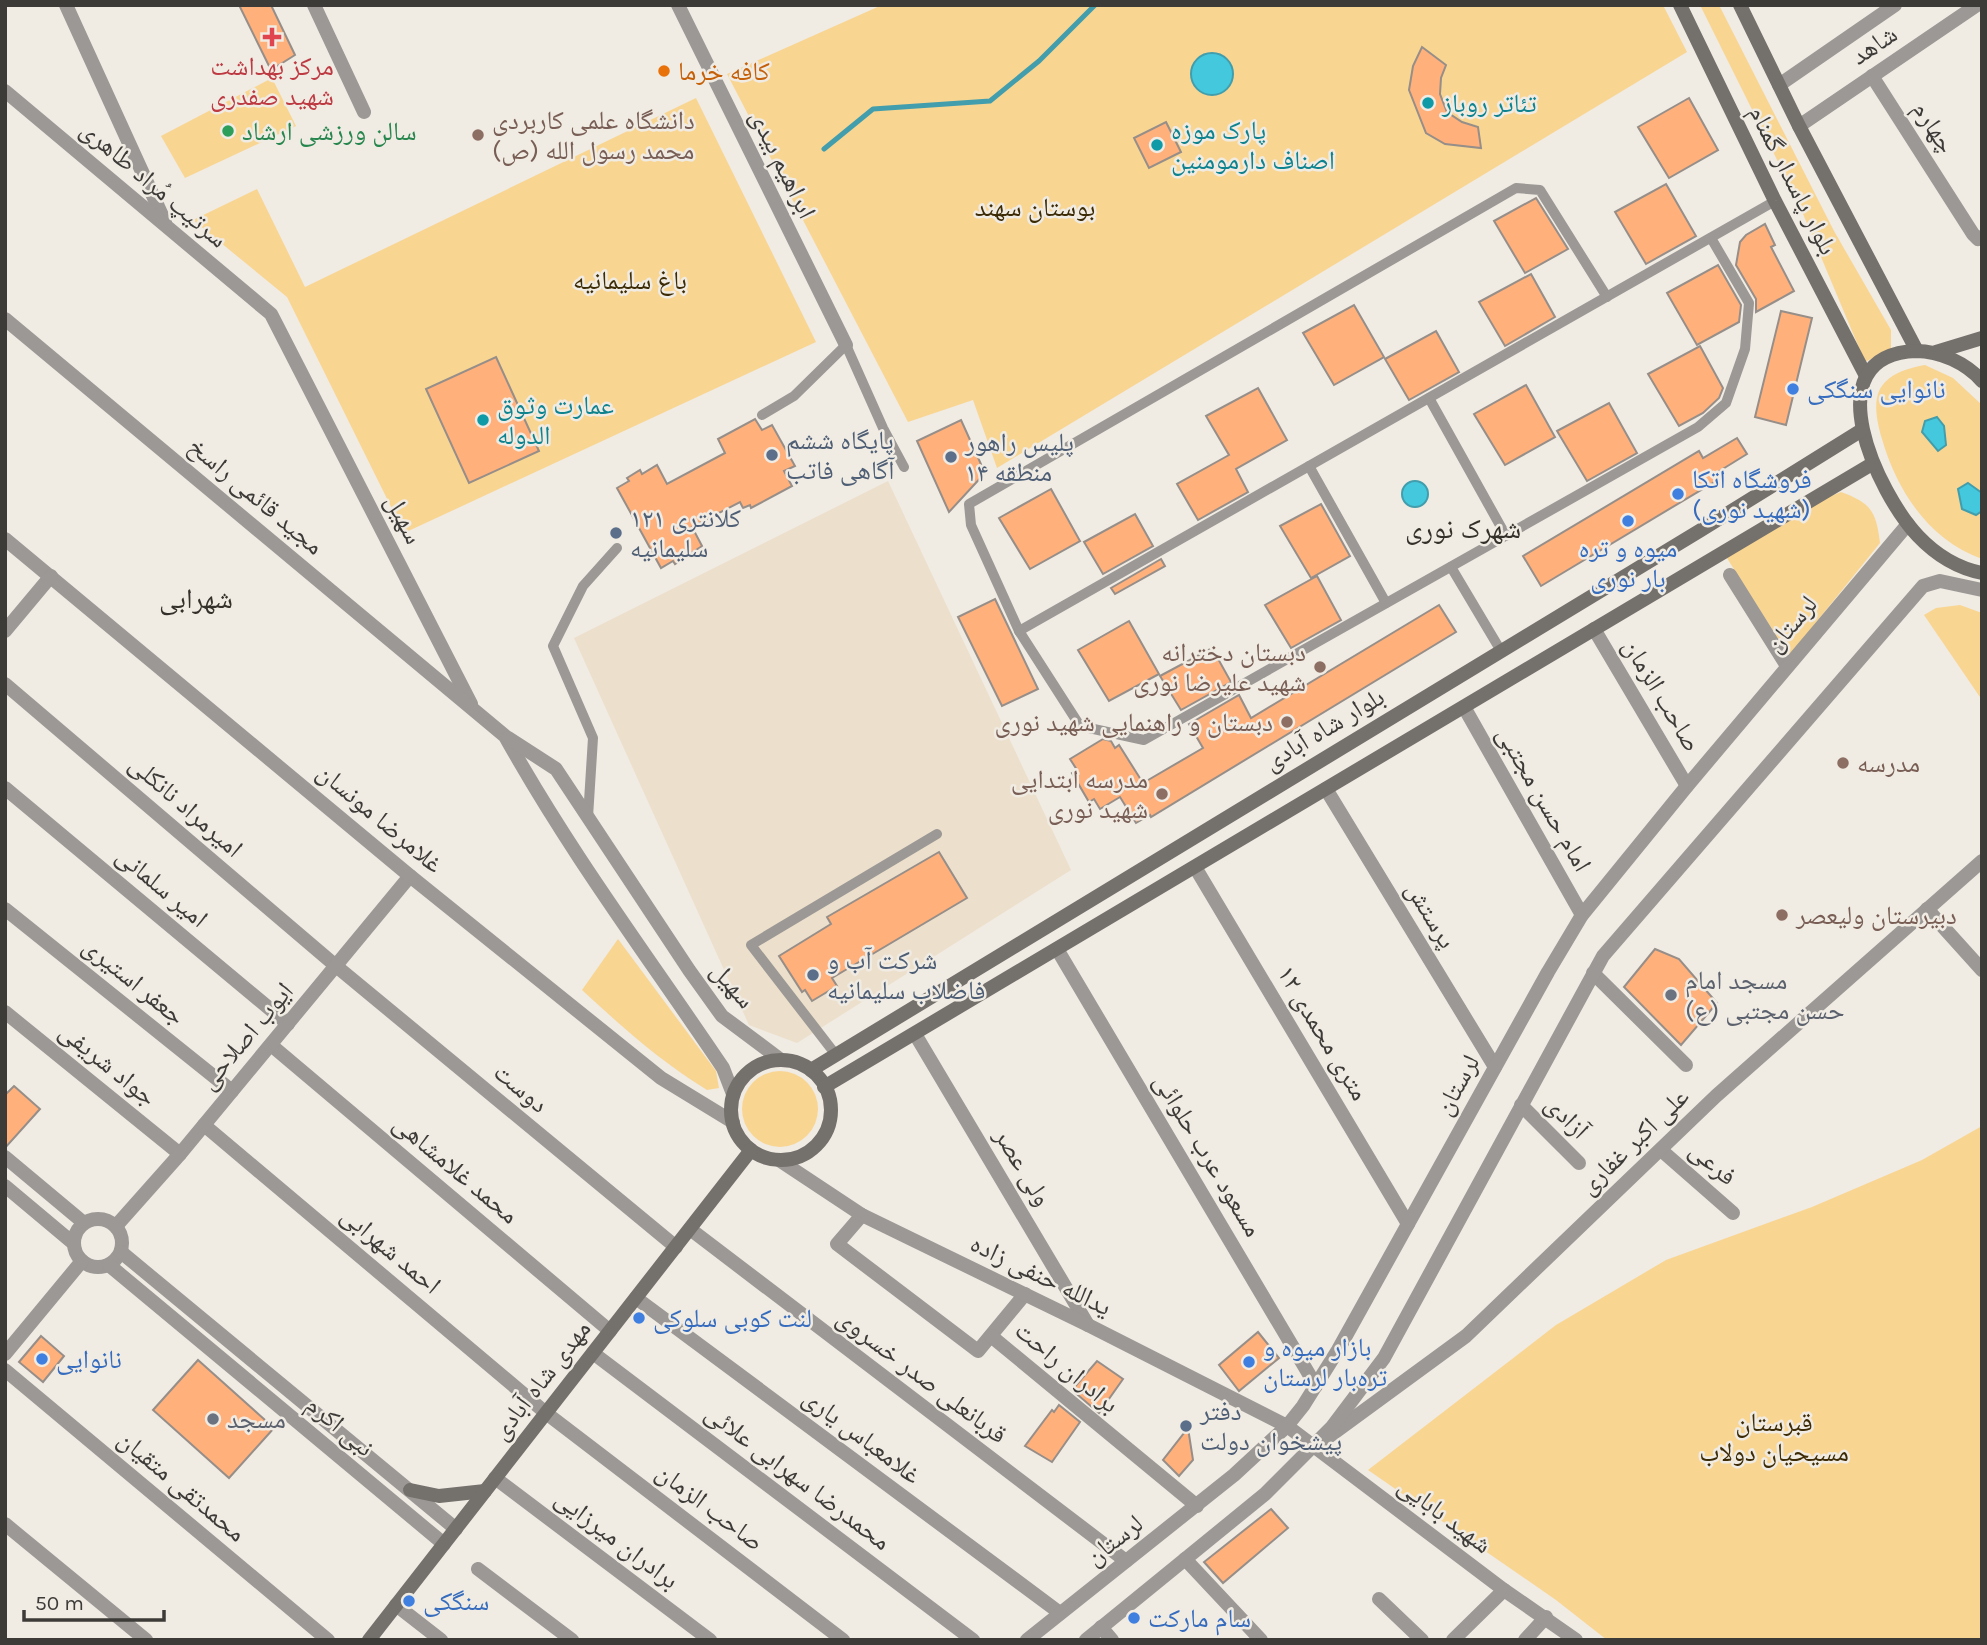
<svg xmlns="http://www.w3.org/2000/svg" width="1987" height="1645" viewBox="0 0 1987 1645" font-family="Karla,'Noto Naskh Arabic',sans-serif">
  <rect width="100%" height="100%" fill="#f0ebe3"/>
  <!-- commercial -->
  <polygon fill="#ece0cc" points="888,481 1071,870 797,1043 749,1025 574,638"/>
  <!-- green -->
  <g fill="#f9d592">
    <polygon points="882,5 1663,5 1687,52 997,468 973,400 908,422 727,74"/>
    <polygon points="1700,5 1719,5 1834,231 1891,330 1891,349 1865,362 1798,202"/>
    <polygon points="272,78 296,126 185,178 161,136"/>
    <polygon points="696,98 816,342 404,533 287,297 193,220 257,189 305,287"/>
    <path d="M1925 365 1953 378 1982 405V559C1929 540 1897 491 1882 439 1878 426 1873 405 1879 391 1887 374 1908 368 1925 365Z"/>
    <path d="M1841 492C1871 503 1876 511 1880 543L1789 656 1725 555 1818 501Z"/>
    <polygon points="1960,605 1982,613 1982,700 1924,615 1936,608"/>
    <path d="M618 939 716 1071 719 1088 707 1090C661 1062 621 1026 582 990Z"/>
    <circle cx="780" cy="1109" r="38"/>
    <polygon points="1982,1126 1982,1640 1607,1640 1556,1600 1368,1470 1556,1325 1666,1260 1812,1207 1922,1160"/>
  </g>
  <!-- water -->
  <g fill="#44c8dd" stroke="#429eac" stroke-width="2">
    <circle cx="1212" cy="74" r="21"/>
    <polygon points="1937,417 1944,426 1946,445 1938,451 1922,432 1925,421"/>
    <circle cx="1415" cy="494" r="13"/>
    <polygon points="1968,483 1982,493 1982,511 1976,515 1962,509 1958,489"/>
  </g>
  <g fill="none" stroke-linecap="round" stroke-linejoin="round">
    <!-- stream -->
    <polyline stroke="#429eac" stroke-width="5" points="824,149 873,109 990,101 1039,61 1095,5"/>
  </g>
  <!-- building -->
  <g fill="#ffb07b" stroke="#968e89" stroke-width="2">
    <polygon points="239,5 271,5 295,55 271,70"/>
    <polygon points="1422,47 1446,65 1441,78 1440,94 1447,112 1462,122 1478,127 1481,148 1445,144 1426,133 1409,90 1413,66"/>
    <polygon points="1689,98 1718,150 1669,178 1638,127"/>
    <polygon points="1166,122 1181,152 1149,168 1134,138"/>
    <polygon points="1666,184 1696,236 1646,264 1615,212"/>
    <polygon points="1536,198 1568,249 1525,273 1494,221"/>
    <polygon points="1765,224 1775,245 1771,247 1794,291 1756,312 1756,299 1736,265 1740,242 1746,235"/>
    <polygon points="1718,265 1741,305 1739,322 1697,345 1667,293"/>
    <polygon points="1531,274 1555,317 1505,346 1479,302"/>
    <polygon points="1354,305 1384,357 1334,385 1303,333"/>
    <polygon points="1781,311 1812,318 1786,425 1755,417"/>
    <polygon points="1436,331 1459,372 1409,400 1385,359"/>
    <polygon points="1700,346 1723,388 1719,398 1703,413 1679,426 1648,374"/>
    <polygon points="496,357 539,451 469,483 426,389"/>
    <polygon points="1526,385 1555,437 1505,465 1474,414"/>
    <polygon points="1258,388 1287,440 1236,469 1248,492 1198,520 1177,484 1229,455 1206,416"/>
    <polygon points="1609,403 1637,453 1587,481 1557,431"/>
    <polygon points="755,419 762,430 772,425 795,466 784,471 792,486 751,508 750,505 743,508 740,502 692,527 702,546 675,564 673,561 661,568 617,488 629,481 627,478 640,470 642,474 657,465 667,484 725,453 718,439"/>
    <polygon points="961,420 985,473 949,512 917,441"/>
    <polygon points="1737,438 1747,454 1713,475 1716,481 1541,586 1523,556 1699,451 1703,458"/>
    <polygon points="1051,489 1080,541 1030,569 999,518"/>
    <polygon points="1321,504 1350,556 1311,578 1280,526"/>
    <polygon points="1135,514 1153,546 1103,574 1084,542"/>
    <polygon points="1161,559 1165,566 1115,594 1111,588"/>
    <polygon points="1317,576 1341,620 1291,648 1265,605"/>
    <polygon points="995,599 1038,689 1002,706 958,617"/>
    <polygon points="1439,605 1456,632 1151,817 1150,815 1136,823 1120,797 1100,809 1094,799 1089,802 1072,773 1077,770 1070,759 1103,739 1111,741 1115,748 1119,745 1143,783 1203,748 1189,724 1239,695 1251,718"/>
    <polygon points="1129,621 1159,674 1109,701 1078,650"/>
    <polygon points="1212,648 1231,682 1181,710 1160,676"/>
    <polygon points="939,852 967,898 832,978 837,986 812,1001 805,990 802,992 779,956 831,924 827,917"/>
    <polygon points="1655,949 1679,959 1717,1003 1681,1045 1624,987"/>
    <polygon points="14,1086 40,1109 5,1148 5,1095"/>
    <polygon points="1258,1332 1279,1358 1239,1391 1219,1365"/>
    <polygon points="41,1336 64,1356 43,1382 19,1362"/>
    <polygon points="198,1360 274,1428 229,1478 153,1410"/>
    <polygon points="1097,1361 1123,1379 1099,1413 1072,1390"/>
    <polygon points="1059,1405 1080,1422 1052,1462 1025,1446 1052,1410 1054,1412"/>
    <polygon points="1188,1428 1193,1460 1179,1476 1163,1460"/>
    <polygon points="1271,1509 1288,1528 1223,1583 1204,1562"/>
  </g>
  <g fill="none" stroke-linecap="round" stroke-linejoin="round">
    <!-- service -->
    <g stroke="#9b9895" stroke-width="10">
      <polyline points="1607,297 1540,190 1516,188 969,504 971,525 1019,631 1080,726 1144,740 1698,427 1726,403 1745,349 1749,303 1711,238"/>
      <polyline points="1429,398 1506,536"/>
      <polyline points="762,415 794,396 846,345 883,428 904,467"/>
      <polyline points="1309,466 1386,603"/>
      <polyline points="1451,567 1501,651"/>
      <polyline points="1019,631 1775,201"/>
      <polyline points="588,817 593,738 553,646 583,586 617,548"/>
      <polyline points="836,1055 751,945 937,834"/>
    </g>
    <!-- minor -->
    <g stroke="#9b9895" stroke-width="14">
      <polyline points="66,5 165,222"/>
      <polyline points="314,5 364,112"/>
      <polyline points="678,5 846,345"/>
      <polyline points="1872,76 1973,234 1978,239 1982,237"/>
      <polyline points="5,91 271,314 471,704"/>
      <path d="M5 319 505 736C570 853 649 958 723 1068L733 1094"/>
      <polyline points="1730,575 1787,666"/>
      <polyline points="1594,629 1687,786"/>
      <polyline points="5,684 336,966 676,1247"/>
      <polyline points="1464,707 1582,915"/>
      <polyline points="508,738 556,769 689,970 722,1016 781,1060"/>
      <polyline points="5,788 288,1024"/>
      <polyline points="1326,789 1495,1067"/>
      <polyline points="1195,867 1408,1224"/>
      <polyline points="5,909 232,1091"/>
      <polyline points="1927,909 1982,970"/>
      <polyline points="1057,949 1316,1386"/>
      <polyline points="1593,973 1686,1065"/>
      <polyline points="5,1012 180,1154"/>
      <polyline points="915,1034 1088,1325"/>
      <polyline points="271,1045 610,1331"/>
      <polyline points="1521,1105 1579,1163"/>
      <polyline points="204,1125 546,1413 843,1640"/>
      <polyline points="1661,1150 1733,1213"/>
      <polyline points="862,1215 837,1244 978,1351 1025,1294"/>
      <polyline points="116,1226 180,1154 410,876"/>
      <polyline points="690,1229 1126,1561"/>
      <polyline points="636,1298 1060,1613"/>
      <polyline points="991,1336 1197,1506"/>
      <polyline points="593,1353 973,1640"/>
      <polyline points="5,1370 328,1640"/>
      <polyline points="1324,1440 1466,1336 1716,1096 1982,861"/>
      <polyline points="495,1478 710,1640"/>
      <polyline points="5,1524 146,1640"/>
      <polyline points="1185,1559 1261,1640"/>
      <polyline points="478,1569 572,1640"/>
      <polyline points="1379,1599 1422,1640"/>
      <polyline points="396,1605 441,1640"/>
      <polyline points="1101,1627 1112,1640"/>
      <polyline points="1453,1640 1504,1590"/>
      <polyline points="1525,1640 1546,1617"/>
    </g>
    <!-- tertiary -->
    <g stroke="#9b9895" stroke-width="14">
      <polyline points="1779,85 1895,5"/>
      <polyline points="1799,126 1977,5"/>
      <polyline points="5,539 410,876 661,1078 733,1122"/>
      <polyline points="5,631 51,576"/>
      <polyline points="5,1157 84,1223"/>
      <polyline points="779,1160 862,1215 1088,1325 1287,1426 1504,1590 1576,1640"/>
      <polyline points="5,1186 73,1243"/>
      <circle cx="98" cy="1243" r="24"/>
      <polyline points="121,1252 456,1529"/>
      <polyline points="109,1265 444,1544"/>
      <polyline points="5,1354 82,1261"/>
      <polyline points="1027,1640 1234,1475 1287,1426 1303,1406 1338,1350 1548,972 1582,915 1687,786 1908,524"/>
      <polyline points="1086,1640 1265,1494 1332,1427 1384,1358 1603,956 1923,586 1940,581 1982,590"/>
    </g>
    <!-- secondary -->
    <g stroke="#74706c" stroke-width="14">
      <polyline points="1680,5 1775,201 1866,376"/>
      <polyline points="1740,5 1799,126 1917,351"/>
      <polyline points="1936,352 1982,338"/>
      <path d="M1982 381C1966 363 1940 351 1916 351 1811 355 1879 495 1918 536 1936 555 1957 568 1982 573"/>
      <circle cx="781" cy="1110" r="50"/>
      <polyline points="811,1070 1701,530 1862,430"/>
      <polyline points="824,1087 1872,464"/>
      <polyline points="410,1490 439,1496 485,1491"/>
      <polyline points="369,1640 751,1150"/>
    </g>
  </g>
  <!-- markers -->
  <path fill="#e0444e" stroke="#f0ebe3" stroke-width="2.5" d="M268.5 26.5h7v7h7v7h-7v7h-7v-7h-7v-7h7z"/>
  <circle fill="#e8710a" stroke="#f0ebe3" stroke-width="2.5" cx="664" cy="71" r="7"/>
  <g fill="#0f9aa8" stroke="#f0ebe3" stroke-width="2.5">
    <circle cx="1428" cy="103" r="7"/>
    <circle cx="1157" cy="145" r="7"/>
    <circle cx="483" cy="420" r="7"/>
  </g>
  <circle fill="#2e9e5b" stroke="#f0ebe3" stroke-width="2.5" cx="228" cy="131" r="7"/>
  <g fill="#8d6e63" stroke="#f0ebe3" stroke-width="2.5">
    <circle cx="478" cy="135" r="7"/>
    <circle cx="1320" cy="667" r="7"/>
    <circle cx="1287" cy="722" r="7"/>
    <circle cx="1843" cy="763" r="7"/>
    <circle cx="1162" cy="794" r="7"/>
    <circle cx="1782" cy="915" r="7"/>
  </g>
  <g fill="#3f7fe0" stroke="#f0ebe3" stroke-width="2.5">
    <circle cx="1793" cy="389" r="7"/>
    <circle cx="1678" cy="494" r="7"/>
    <circle cx="1628" cy="521" r="7"/>
    <circle cx="639" cy="1318" r="7"/>
    <circle cx="42" cy="1359" r="7"/>
    <circle cx="1249" cy="1362" r="7"/>
    <circle cx="409" cy="1601" r="7"/>
    <circle cx="1134" cy="1618" r="7"/>
  </g>
  <g fill="#5c6f8a" stroke="#f0ebe3" stroke-width="2.5">
    <circle cx="772" cy="455" r="7"/>
    <circle cx="951" cy="457" r="7"/>
    <circle cx="616" cy="533" r="7"/>
    <circle cx="813" cy="975" r="7"/>
    <circle cx="1186" cy="1426" r="7"/>
  </g>
  <g fill="#6b7280" stroke="#f0ebe3" stroke-width="2.5">
    <circle cx="1671" cy="995" r="7"/>
    <circle cx="213" cy="1419" r="7"/>
  </g>
  <g text-anchor="middle" dominant-baseline="central" stroke-width="5" stroke-linejoin="round" paint-order="stroke">
    <!-- street labels -->
    <g font-size="26" fill="#3d3b38" stroke="#f0ebe3">
      <text transform="translate(1874 45) rotate(-34)">شاهد</text>
      <text transform="translate(1934 127) rotate(57)">چهارم</text>
      <text transform="translate(783 164) rotate(64)">ابراهیم بیدی</text>
      <text transform="translate(1793 180) rotate(63)">بلوار پاسدار گمنام</text>
      <text transform="translate(154 184) rotate(40)">سرتیپ مُراد طاهری</text>
      <text transform="translate(256 496) rotate(40)">مجید قائمی راسخ</text>
      <text transform="translate(404 519) rotate(63)">سهیل</text>
      <text transform="translate(1791 624) rotate(-50)">لرستان</text>
      <text transform="translate(1662 695) rotate(59)">صاحب الزمان</text>
      <text transform="translate(1324 729) rotate(-31)">بلوار شاه آبادی</text>
      <text transform="translate(1544 799) rotate(60)">امام حسن مجتبی</text>
      <text transform="translate(186 806) rotate(41)">امیرمراد نانکلی</text>
      <text transform="translate(380 818) rotate(40)">غلامرضا مونسان</text>
      <text transform="translate(162 887) rotate(40)">امیر سلمانی</text>
      <text transform="translate(1431 915) rotate(59)">پرستش</text>
      <text transform="translate(134 981) rotate(39)">جعفر استیری</text>
      <text transform="translate(733 985) rotate(49)">سهیل</text>
      <text transform="translate(1323 1033) rotate(59)">۱۲ متری محمدی</text>
      <text transform="translate(246 1036) rotate(-50)">ایوب اصلاحی</text>
      <text transform="translate(108 1064) rotate(39)">جواد شریفی</text>
      <text transform="translate(1457 1085) rotate(-61)">لرستان</text>
      <text transform="translate(521 1088) rotate(40)">دوست</text>
      <text transform="translate(1567 1117) rotate(45)">آزادی</text>
      <text transform="translate(1634 1141) rotate(-44)">علی اکبر غفاری</text>
      <text transform="translate(1208 1155) rotate(59)">مسعود عرب حلوائی</text>
      <text transform="translate(1713 1163) rotate(41)">فرعی</text>
      <text transform="translate(1023 1167) rotate(59)">ولی عصر</text>
      <text transform="translate(456 1169) rotate(40)">محمد غلامشاهی</text>
      <text transform="translate(391 1250) rotate(40)">احمد شهرابی</text>
      <text transform="translate(1041 1275) rotate(26)">یدالله حنفی زاده</text>
      <text transform="translate(1067 1367) rotate(40)">برادران راحت</text>
      <text transform="translate(922 1376) rotate(37)">قربانعلی صدر خسروی</text>
      <text transform="translate(541 1380) rotate(-52)">مهدی شاه آبادی</text>
      <text transform="translate(340 1426) rotate(40)">نبی اکرم</text>
      <text transform="translate(862 1436) rotate(37)">غلامعباس یاری</text>
      <text transform="translate(798 1477) rotate(37)">محمدرضا سهرابی علائی</text>
      <text transform="translate(182 1486) rotate(40)">محمدتقی متقیان</text>
      <text transform="translate(710 1507) rotate(37)">صاحب الزمان</text>
      <text transform="translate(1445 1515) rotate(37)">شهید بابایی</text>
      <text transform="translate(617 1539) rotate(37)">برادران میرزایی</text>
      <text transform="translate(1114 1540) rotate(-38)">لرستان</text>
    </g>
    <!-- health labels -->
    <g font-size="26" fill="#be3a42" stroke="#f0ebe3">
      <text x="272" y="66">مرکز بهداشت<tspan x="272" dy="30">شهید صفدری</tspan></text>
    </g>
    <!-- food labels -->
    <g font-size="26" fill="#c56008" stroke="#f0ebe3" text-anchor="start">
      <text x="678" y="71">کافه خرما</text>
    </g>
    <!-- culture labels -->
    <g font-size="26" fill="#0d838f" stroke="#f0ebe3" text-anchor="start">
      <text x="1442" y="103">تئاتر روباز</text>
      <text x="1171" y="130">پارک موزه<tspan x="1171" dy="30">اصناف دارمومنین</tspan></text>
      <text x="497" y="405">عمارت وثوق<tspan x="497" dy="30">الدوله</tspan></text>
    </g>
    <!-- education labels -->
    <g font-size="26" fill="#785e54" stroke="#f0ebe3" text-anchor="start">
      <text x="492" y="120">دانشگاه علمی کاربردی<tspan x="492" dy="30">محمد رسول الله (ص)</tspan></text>
      <text x="1306" y="652" text-anchor="end">دبستان دخترانه<tspan x="1306" dy="30">شهید علیرضا نوری</tspan></text>
      <text x="1273" y="722" text-anchor="end">دبستان و راهنمایی شهید نوری</text>
      <text x="1857" y="763">مدرسه</text>
      <text x="1148" y="779" text-anchor="end">مدرسه ابتدایی<tspan x="1148" dy="30">شهید نوری</tspan></text>
      <text x="1796" y="915">دبیرستان ولیعصر</text>
    </g>
    <!-- leisure labels -->
    <g font-size="26" fill="#27864d" stroke="#f0ebe3" text-anchor="start">
      <text x="242" y="131">سالن ورزشی ارشاد</text>
    </g>
    <!-- park labels -->
    <g font-size="26" fill="#3c2b04" stroke="#f0ebe3">
      <text x="1035" y="207">بوستان سهند</text>
      <text x="630" y="280">باغ سلیمانیه</text>
      <text x="1774" y="1422">قبرستان<tspan x="1774" dy="30">مسیحیان دولاب</tspan></text>
    </g>
    <!-- shop labels -->
    <g font-size="26" fill="#366cbe" stroke="#f0ebe3" text-anchor="start">
      <text x="1807" y="389">نانوایی سنگکی</text>
      <text x="1692" y="479">فروشگاه اتکا<tspan x="1692" dy="30">(شهید نوری)</tspan></text>
      <text x="1628" y="548" text-anchor="middle">میوه و تره<tspan x="1628" dy="30">بار نوری</tspan></text>
      <text x="653" y="1318">لنت کوبی سلوکی</text>
      <text x="1263" y="1347">بازار میوه و<tspan x="1263" dy="30">تره‌بار لرستان</tspan></text>
      <text x="56" y="1359">نانوایی</text>
      <text x="423" y="1601">سنگکی</text>
      <text x="1148" y="1618">سام مارکت</text>
    </g>
    <!-- service labels -->
    <g font-size="26" fill="#4e5e75" stroke="#f0ebe3" text-anchor="start">
      <text x="786" y="440">پایگاه ششم<tspan x="786" dy="30">آگاهی فاتب</tspan></text>
      <text x="965" y="442">پلیس راهور<tspan x="965" dy="30">منطقه ۱۴</tspan></text>
      <text x="630" y="518">كلانتری ١٢١<tspan x="630" dy="30">سلیمانیه</tspan></text>
      <text x="827" y="960">شرکت آب و<tspan x="827" dy="30">فاضلاب سلیمانیه</tspan></text>
      <text x="1200" y="1411">دفتر<tspan x="1200" dy="30">پیشخوان دولت</tspan></text>
    </g>
    <!-- worship labels -->
    <g font-size="26" fill="#5b616d" stroke="#f0ebe3" text-anchor="start">
      <text x="1685" y="980">مسجد امام<tspan x="1685" dy="30">حسن مجتبی (ع)</tspan></text>
      <text x="227" y="1419">مسجد</text>
    </g>
    <!-- neighbourhood labels -->
    <g font-size="28" fill="#34312a" stroke="#f0ebe3">
      <text x="1463" y="528">شهرک نوری</text>
      <text x="196" y="598">شهرابی</text>
    </g>
  </g>
  <!-- border -->
  <rect width="1987" height="1645" fill="none" stroke="#3d3b38" stroke-width="14"/>
  <!-- scale -->
  <path d="M24 1610v10h140v-10" fill="none" stroke="#3d3b38" stroke-width="3.5"/>
  <text x="35" y="1610" font-size="21" fill="#3d3b38" stroke="#f0ebe3" stroke-width="5" paint-order="stroke">50 m</text>
</svg>
